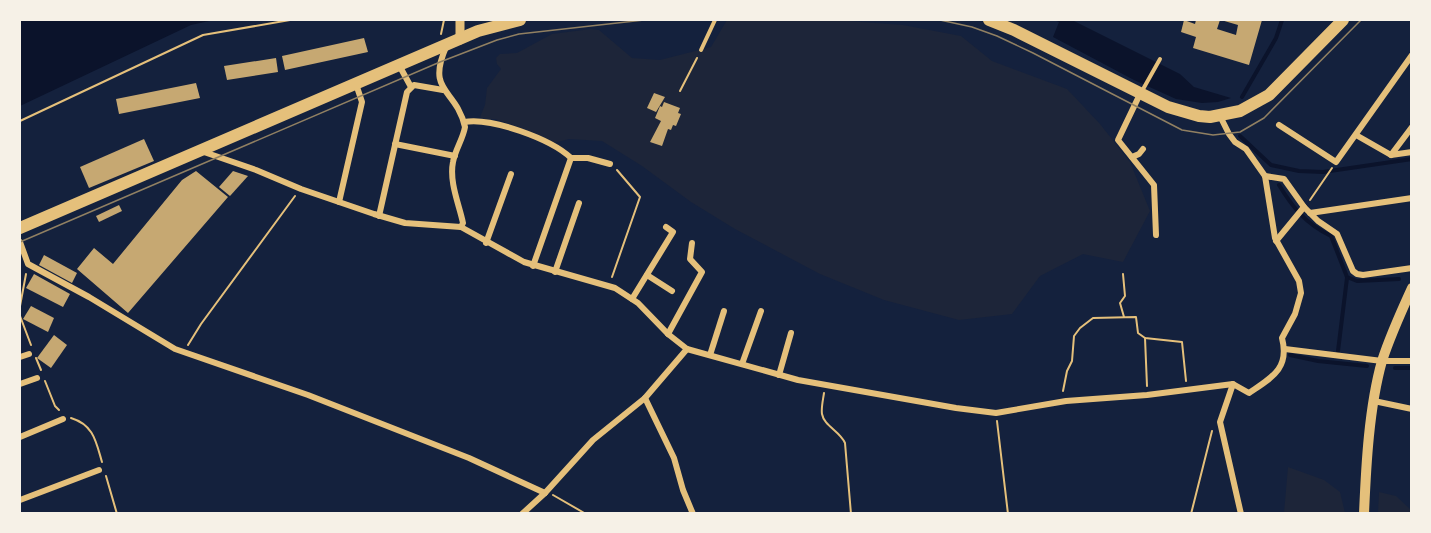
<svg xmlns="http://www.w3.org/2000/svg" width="1431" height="533" viewBox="0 0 1431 533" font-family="Ubuntu,sans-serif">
  <rect width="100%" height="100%" fill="#14213d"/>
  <!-- green -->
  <g fill="#1d2539">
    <polygon points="727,20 834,20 903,25 961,36 992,61 1067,89 1100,124 1130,162 1150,211 1123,262 1083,254 1040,276 1012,314 959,320 884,300 820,274 735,229 691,202 642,166 602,141 569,139 554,143 510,124 495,119 484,120 480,117 485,105 487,88 501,69 497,64 496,58 500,54 517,53 552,34 591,29 599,30 632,58 660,60 711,47"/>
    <polygon points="1288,467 1324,480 1340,492 1345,513 1284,513"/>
    <polygon points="1379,492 1396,496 1411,510 1411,513 1378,513"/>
  </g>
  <!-- water -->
  <g fill="#0b132b">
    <polygon points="20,20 214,20 191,25 20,106"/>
    <polygon points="1054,20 1072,20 1180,74 1194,87 1231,98 1218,102 1202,103 1176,99 1134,80 1053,37 1059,22"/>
  </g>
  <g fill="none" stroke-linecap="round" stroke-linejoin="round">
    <!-- stream -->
    <g stroke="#0b132b" stroke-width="4">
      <polyline points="1242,97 1276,38 1282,20"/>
      <polyline points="1240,136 1271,165 1299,171 1323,172 1412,159"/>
      <path d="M1279 185C1293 208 1306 224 1331 236L1347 277 1357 281 1399 279"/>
      <polyline points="1338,351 1347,278"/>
      <polyline points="1290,355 1318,361 1367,366"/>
      <polyline points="1395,368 1412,368"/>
    </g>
  </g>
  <!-- building -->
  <g fill="#c6a872">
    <polygon points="1184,20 1195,24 1196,20 1220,20 1217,29 1236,35 1238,25 1221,20 1262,20 1249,65 1193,48 1196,37 1181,32"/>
    <polygon points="364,38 368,52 285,70 282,56"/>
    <polygon points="276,58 278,72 227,80 224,66"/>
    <polygon points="196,83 200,98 119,114 116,99"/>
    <polygon points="654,93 665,97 656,112 647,108"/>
    <polygon points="664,102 680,108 678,113 681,114 676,126 673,125 671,130 668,129 662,146 650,142 661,121 655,118 660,106 662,107"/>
    <polygon points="144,139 154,161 89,188 80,167"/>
    <polygon points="196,171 228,197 128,313 77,269 94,248 113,264 182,180"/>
    <polygon points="233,171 248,176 230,196 219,187"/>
    <polygon points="119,205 122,211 99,222 96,216"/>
    <polygon points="44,255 77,273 72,283 39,265"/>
    <polygon points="34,274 70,294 63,307 26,288"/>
    <polygon points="31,306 54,318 48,332 23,319"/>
    <polygon points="54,335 67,345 51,368 37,358"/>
  </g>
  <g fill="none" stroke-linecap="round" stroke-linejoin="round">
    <!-- path -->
    <g stroke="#e5c07b" stroke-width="2">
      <polyline points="441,34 444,20"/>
      <polyline points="680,91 697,58"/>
      <polyline points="20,121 203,35 290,20"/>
      <polyline points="1310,200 1332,168"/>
      <polyline points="1123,274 1125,296 1120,303 1124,317"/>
      <polyline points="612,277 640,197 617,170"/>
      <polyline points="20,306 26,274"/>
      <polyline points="20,316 31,345"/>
      <polyline points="1145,338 1147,386"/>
      <polyline points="188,345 201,324 295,196"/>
      <polyline points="36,358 41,370"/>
      <polyline points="45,381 55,406 59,410"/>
      <polyline points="1063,391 1067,371 1072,361 1074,336 1080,328 1093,318 1136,317 1138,333 1145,338 1182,342 1186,381"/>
      <path d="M824 393C823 400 821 408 822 414 824 426 840 431 845 443L851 514"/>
      <path d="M71 418C94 425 96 442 102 462"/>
      <polyline points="997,421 1008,514"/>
      <polyline points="106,476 117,514"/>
      <polyline points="553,495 586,514"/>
      <polyline points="1191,514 1212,431"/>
    </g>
    <!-- service -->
    <g stroke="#e5c07b" stroke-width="4">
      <polyline points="701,50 715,20"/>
      <polyline points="1142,91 1160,59"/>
    </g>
    <!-- minor -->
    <g stroke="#e5c07b" stroke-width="6">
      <path d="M446 47C426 93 456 88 465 127 463 139 455 150 453 162 449 182 459 204 463 223L461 227 524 262 615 288 638 303 668 334 687 349 645 398 593 440 545 493 522 514"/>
      <polyline points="399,65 411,87"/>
      <polyline points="1140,94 1118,140 1154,185 1156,235"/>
      <polyline points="1220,116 1229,134 1235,142 1246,149 1265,176 1284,179 1304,207 1318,221 1337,234 1353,271 1357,274 1363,275 1412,268"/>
      <path d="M464 122C491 117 551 139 571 158L533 266"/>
      <polyline points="1279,125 1336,162 1412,55"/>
      <polyline points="1356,135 1391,155 1412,152"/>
      <polyline points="395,144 455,156"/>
      <polyline points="201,151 256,170 301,189 374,214 405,223 461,227"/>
      <polyline points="1391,155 1412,127"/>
      <polyline points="1132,157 1139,154 1143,149"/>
      <polyline points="571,158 588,158 610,164"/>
      <polyline points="339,202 362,102 356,84"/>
      <polyline points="1310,213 1412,198"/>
      <polyline points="379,216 407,92 414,85 443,90"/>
      <polyline points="1276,241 1304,207"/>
      <polyline points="20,242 28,264 89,297 175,349 308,395 469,458 545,493"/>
      <polyline points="486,243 511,174"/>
      <polyline points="555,272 579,203"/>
      <polyline points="647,275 672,291"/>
      <polyline points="632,299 673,232 666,227"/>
      <polyline points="668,334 702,272 690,259 692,243"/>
      <polyline points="687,349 798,380 956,408 996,413 1066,401 1147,395 1233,384"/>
      <polyline points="1285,349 1382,361 1412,361"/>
      <polyline points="710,355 724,311"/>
      <polyline points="20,357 29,354"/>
      <polyline points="742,364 761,311"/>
      <polyline points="779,375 791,333"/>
      <polyline points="20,384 37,378"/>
      <polyline points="645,398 674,458 683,490 693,514"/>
      <polyline points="1374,401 1412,409"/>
      <polyline points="20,437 63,419"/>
      <polyline points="20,500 99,470"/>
      <path d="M1241 514 1220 422 1233 384 1249 393C1271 378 1290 369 1282 338L1295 314 1301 293 1299 281 1275 238 1265 176"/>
    </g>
    <!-- tertiary -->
    <polyline stroke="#e5c07b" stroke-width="9" points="460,20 460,40"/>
    <!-- secondary -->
    <path stroke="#e5c07b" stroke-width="10" d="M1364 514C1366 466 1369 407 1382 361 1390 336 1401 312 1412 288"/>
    <!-- trunk -->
    <g stroke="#e5c07b" stroke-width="12">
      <polyline points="989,20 1014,30 1168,107 1199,116 1210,117 1240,111 1269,95 1343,20"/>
      <polyline points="20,228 478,31 520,20"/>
    </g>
    <!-- tram -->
    <g stroke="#918062" stroke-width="1.5">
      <polyline points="940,20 972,27 997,36 1033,53 1182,130 1213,135 1240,132 1264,118 1361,20"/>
      <polyline points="20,242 440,62 497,40 519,34 644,20"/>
    </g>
  </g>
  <!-- border -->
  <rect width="1431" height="533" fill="none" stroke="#f6f1e7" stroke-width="42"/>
</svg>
